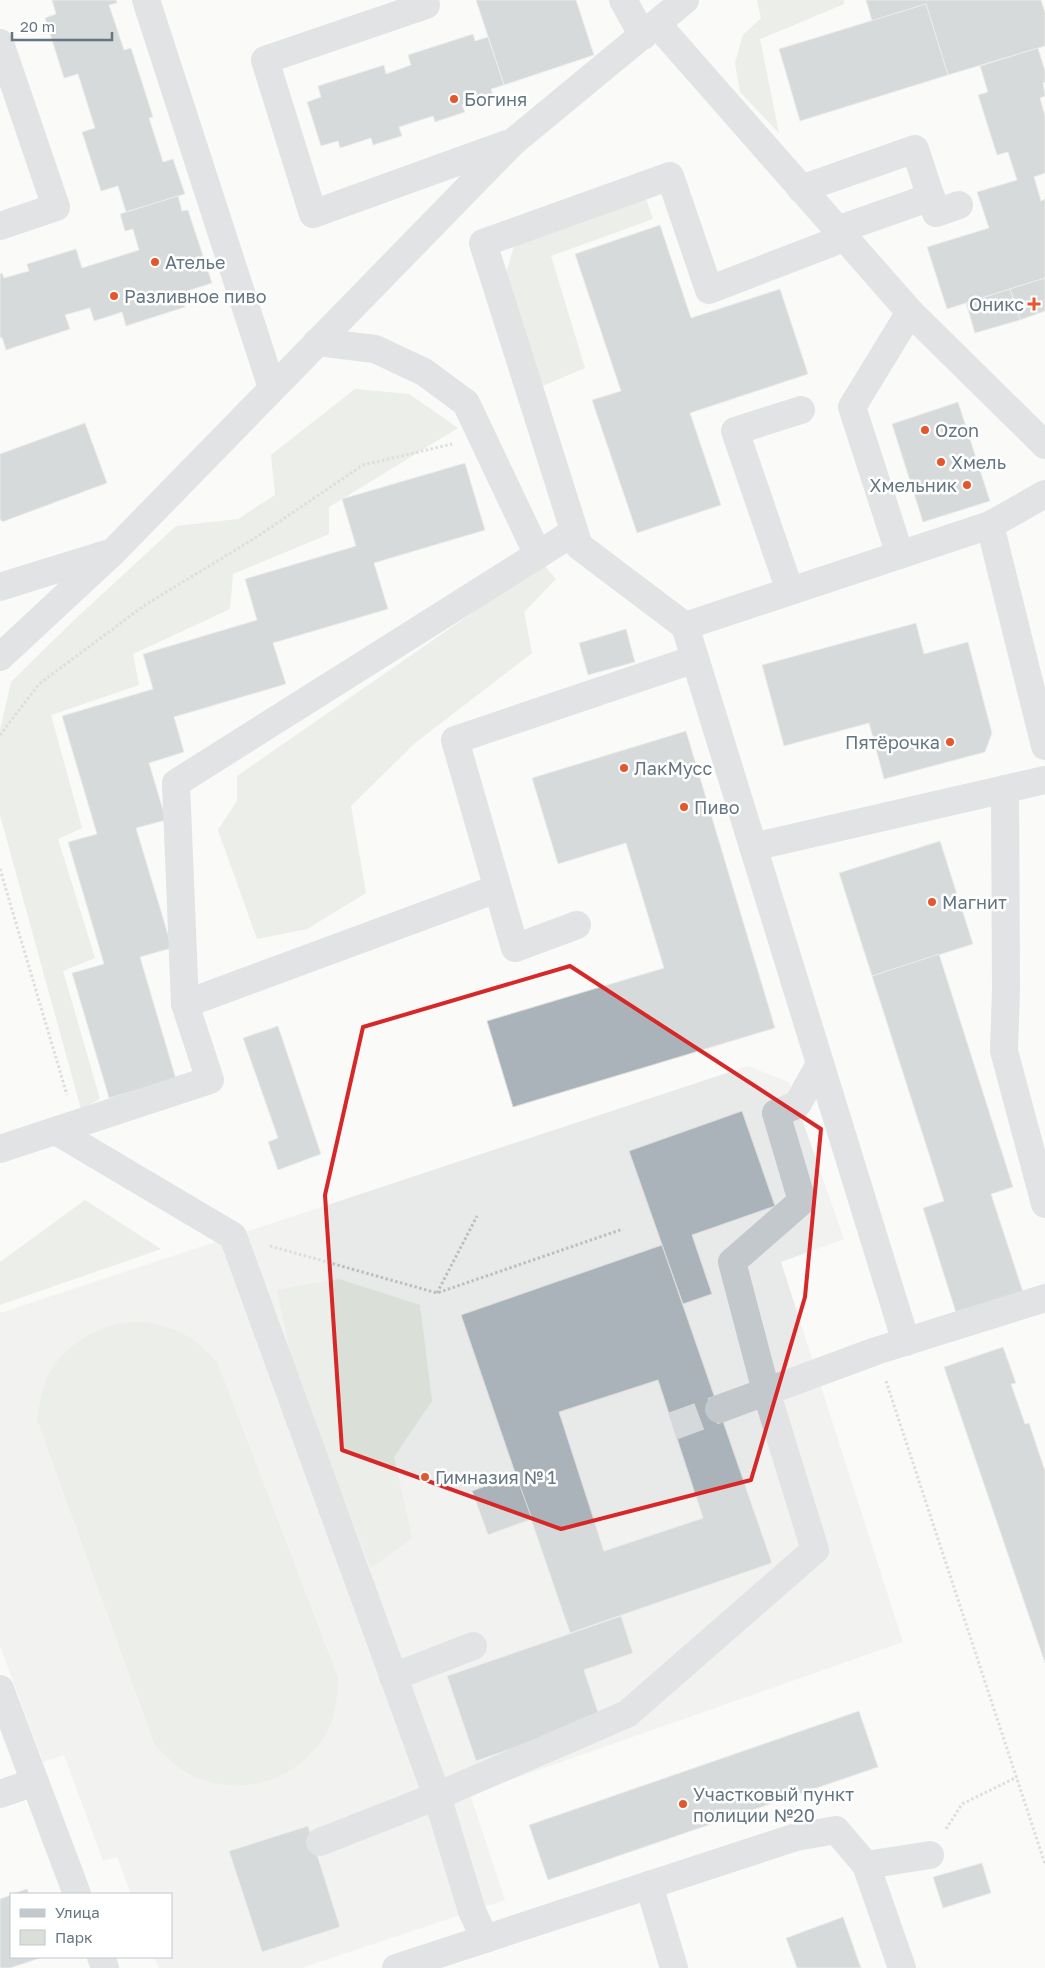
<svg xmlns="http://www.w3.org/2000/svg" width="1045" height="1968" viewBox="0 0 1045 1968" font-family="'Golos Text',sans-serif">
  <rect width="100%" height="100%" fill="#fafaf8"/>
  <!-- built -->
  <polygon fill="#e8e9e9" points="748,1066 789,1082 844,1239 781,1262 903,1642 470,1794 505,1900 301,1968 159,1968 154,1957 171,1957 171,1894 131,1894 117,1857 103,1861 64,1755 43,1762 0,1646 0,1313"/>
  <!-- green -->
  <g fill="#dadfd7">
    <polygon points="757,0 844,0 844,4 760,39 779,133 740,92 735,63 743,35 761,18"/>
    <polygon points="645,196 653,219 551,256 585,368 540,387 505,276 514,246"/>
    <polygon points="355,389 409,394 458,428 329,507 329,534 233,574 230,609 133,654 139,685 51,715 82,828 58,839 95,958 63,971 100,1099 81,1109 0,815 0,730 11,682 71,623 176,526 238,519 275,495 271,455"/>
    <polygon points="543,564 556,579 524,612 532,653 415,743 351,806 366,893 307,929 257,939 218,830 237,801 237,776"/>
    <polygon points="85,1200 161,1249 0,1305 0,1262"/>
    <polygon points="339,1279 420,1305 432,1401 394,1457 412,1538 371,1568 296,1380 277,1290"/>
    <path d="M145 1322C181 1329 192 1336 217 1362L338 1678C337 1696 336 1714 328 1730 306 1771 260 1793 215 1783 209 1781 202 1780 196 1778 180 1770 168 1758 155 1745L37 1419C40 1408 40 1395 44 1385 56 1353 86 1331 118 1324 127 1322 137 1322 145 1322Z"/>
  </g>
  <!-- building -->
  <g fill="#aab3b9" stroke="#dcdcda" fill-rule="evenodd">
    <polygon points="52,0 116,0 117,3 109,5 124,50 131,48 153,117 149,118 163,162 173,159 185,194 126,212 118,186 101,191 82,132 95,128 78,74 64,78 45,18 56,14"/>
    <polygon points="476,0 576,0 594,55 504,85"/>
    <polygon points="866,0 1041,0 1045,13 1045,46 948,75 926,4 872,21"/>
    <polygon points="926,4 948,75 800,121 779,49"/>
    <polygon points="473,34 475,41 488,37 504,85 491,89 493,95 462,105 465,112 435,122 433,116 399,127 402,136 373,145 371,138 340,148 338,141 321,146 307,102 321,97 318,86 384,65 386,74 411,65 408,55"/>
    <polygon points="1038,48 1045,71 1045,82 1043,83 1045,96 1040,98 1045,116 1045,173 1034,177 1041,201 1045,199 1045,278 947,309 927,247 989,228 977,192 1017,180 1008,152 997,155 978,95 988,92 980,66"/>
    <polygon points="178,196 182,211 188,210 212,283 181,293 185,307 126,326 122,312 94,321 90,308 65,315 70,329 6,350 2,337 0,338 0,274 2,273 4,278 29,271 27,264 76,249 82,268 139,250 133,229 125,231 120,214"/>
    <polygon points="660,225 691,318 780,289 808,374 690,413 721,505 637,533 592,400 621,391 575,254"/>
    <polygon points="1045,278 1045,311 1020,320 1010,289"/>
    <polygon points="1010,289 1020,320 975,333 966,303"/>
    <polygon points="958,402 990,501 923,522 892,424"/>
    <polygon points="85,423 107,483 2,522 0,518 0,454"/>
    <polygon points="465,463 485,530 374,563 388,609 273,643 286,684 174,717 184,752 149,763 166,820 136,828 172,948 140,957 176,1079 109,1098 72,973 104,964 68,842 97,834 62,716 153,689 143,654 257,620 245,579 356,546 342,499"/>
    <polygon points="916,623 924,654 968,642 992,733 985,752 884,779 869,723 784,746 762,665"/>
    <polygon points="626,629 635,662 588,675 579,643"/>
    <polygon points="686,731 775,1028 513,1107 487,1021 664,968 626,843 558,864 532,778"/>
    <polygon points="940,841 973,944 872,976 839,873"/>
    <polygon points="939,954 1013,1187 991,1194 1025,1298 958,1319 923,1208 944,1201 872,976"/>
    <polygon points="278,1026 321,1154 278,1170 268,1142 278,1138 243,1038"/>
    <polygon points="742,1111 775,1206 692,1235 712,1294 683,1304 629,1151"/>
    <path d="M662 1245 772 1563 570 1633 461 1315ZM658 1380 703 1518 604 1551 559 1412Z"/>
    <polygon points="1003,1347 1016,1383 1011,1384 1025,1424 1029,1423 1045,1471 1045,1663 944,1367"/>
    <polygon points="516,1475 532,1519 488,1535 472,1491"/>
    <polygon points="621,1616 633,1653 584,1670 600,1718 476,1761 447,1676"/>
    <polygon points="859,1711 878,1767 548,1880 529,1825"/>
    <polygon points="308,1826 340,1927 262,1952 229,1851"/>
    <polygon points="982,1863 991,1893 943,1908 933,1877"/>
    <polygon points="27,1889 29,1894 12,1894"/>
    <polygon points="11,1895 11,1957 43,1957 10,1968 0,1968 0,1899"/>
    <polygon points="843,1917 861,1968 797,1968 786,1938"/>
  </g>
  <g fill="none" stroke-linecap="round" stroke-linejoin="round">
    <!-- minor-tunnel -->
    <polyline stroke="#d5d9db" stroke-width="28" stroke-dasharray="28 14" stroke-linecap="butt" points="673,1426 719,1409"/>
    <!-- path -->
    <g stroke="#bbbfc2" stroke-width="3" stroke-dasharray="2.5 2.5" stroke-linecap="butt">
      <polyline points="0,735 39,684 145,605 255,538 363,465 452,444"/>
      <polyline points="0,869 67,1095"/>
      <polyline points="270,1246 437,1293 623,1229"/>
      <polyline points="437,1293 477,1216"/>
      <polyline points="886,1381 1045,1864"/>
      <polyline points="946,1829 962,1804 1017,1777"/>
    </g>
    <!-- minor -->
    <g stroke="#c3c8cc" stroke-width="28">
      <polyline points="146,0 272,388"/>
      <polyline points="425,0 426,5 265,60 313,214 507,144"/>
      <polyline points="623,0 643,36"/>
      <polyline points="657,24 910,312 1045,445"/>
      <polyline points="0,43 56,207 0,226"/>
      <polyline points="801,189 915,149 936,213 959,205"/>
      <polyline points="837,230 931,197"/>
      <polyline points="844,238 709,290 670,176 483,243 579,546 685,626 906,1342"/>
      <polyline points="317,342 375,349 424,372 466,403 538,555"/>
      <polyline points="990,525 1045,746"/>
      <polyline points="900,555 852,407 910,312"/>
      <polyline points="0,587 106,554"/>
      <polyline points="790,591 735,431 801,410"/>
      <polyline points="685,626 990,525 1045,494"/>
      <polyline points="0,657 113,552 513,142 685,0"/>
      <polyline points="1005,789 1006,989 1004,1051 1045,1204"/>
      <polyline points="753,847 1045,780"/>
      <polyline points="577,925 515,948 455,740 695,659"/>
      <polyline points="185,1004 176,783 574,532"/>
      <polyline points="56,1131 233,1236 437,1796 472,1911 485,1939"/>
      <polyline points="0,1149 210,1080 185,1004 496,889"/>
      <polyline points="719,1409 876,1351 1045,1298"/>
      <polyline points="393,1677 473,1646"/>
      <polyline points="0,1689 77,1894"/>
      <polyline points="0,1794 35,1782"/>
      <polyline points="320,1842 437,1796 627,1714 815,1550 766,1391 732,1262 802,1201 776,1113 797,1105 820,1064"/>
      <polyline points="866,1865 930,1855"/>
      <polyline points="649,1885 674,1968"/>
      <polyline points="101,1957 105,1968"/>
      <polyline points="396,1968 796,1837 836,1830 866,1865 902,1968"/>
    </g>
  </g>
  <!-- marked area -->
  <path d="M0 0H1045V1968H0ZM570 966 821 1129 805 1297 751 1480 561 1529 342 1450 325 1195 363 1027Z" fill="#fafaf8" fill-opacity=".55" fill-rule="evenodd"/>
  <path fill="none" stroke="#d62828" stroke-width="4" stroke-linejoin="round" d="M570 966 821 1129 805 1297 751 1480 561 1529 342 1450 325 1195 363 1027Z"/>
  <!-- markers -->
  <g fill="#e4572e" stroke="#fff" stroke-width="2">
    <circle cx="454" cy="99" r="5"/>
    <circle cx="155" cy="262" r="5"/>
    <circle cx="114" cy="296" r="5"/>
    <path d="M1031.5 296.5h5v5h5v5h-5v5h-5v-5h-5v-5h5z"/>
    <circle cx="925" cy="430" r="5"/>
    <circle cx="941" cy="462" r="5"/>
    <circle cx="967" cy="485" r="5"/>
    <circle cx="950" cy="742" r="5"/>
    <circle cx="624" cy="768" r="5"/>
    <circle cx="684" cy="807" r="5"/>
    <circle cx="932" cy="902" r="5"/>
    <circle cx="425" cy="1477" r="5"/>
    <circle cx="683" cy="1804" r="5"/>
  </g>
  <g text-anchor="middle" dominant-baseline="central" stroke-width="5" stroke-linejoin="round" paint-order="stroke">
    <!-- poi labels -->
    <g font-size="18" fill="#657683" stroke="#fff" text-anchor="start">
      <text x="464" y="99">Богиня</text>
      <text x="165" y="262">Ателье</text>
      <text x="124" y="296">Разливное пиво</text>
      <text x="1024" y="304" text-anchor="end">Оникс</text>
      <text x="935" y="430">Ozon</text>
      <text x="951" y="462">Хмель</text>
      <text x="957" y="485" text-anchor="end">Хмельник</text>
      <text x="940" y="742" text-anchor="end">Пятёрочка</text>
      <text x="634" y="768">ЛакМусс</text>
      <text x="694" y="807">Пиво</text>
      <text x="942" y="902">Магнит</text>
      <text x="435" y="1477">Гимназия № 1</text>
      <text x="693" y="1794">Участковый пункт<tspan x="693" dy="21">полиции №20</tspan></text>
    </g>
  </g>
  <!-- legend -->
  <rect x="10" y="1893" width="162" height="65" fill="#ffffff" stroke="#c1c8cd"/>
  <rect x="20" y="1909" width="25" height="8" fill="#c3c8cc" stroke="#c1c8cd"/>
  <text x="55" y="1918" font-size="15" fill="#657683">Улица</text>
  <rect x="20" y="1930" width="25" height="15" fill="#dadfd7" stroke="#c1c8cd"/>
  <text x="55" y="1943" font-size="15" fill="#657683">Парк</text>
  <!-- scale -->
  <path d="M12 32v8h100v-8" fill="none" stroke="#657683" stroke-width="2.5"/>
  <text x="20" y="32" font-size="15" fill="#657683" stroke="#ffffff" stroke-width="4" paint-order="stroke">20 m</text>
</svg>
